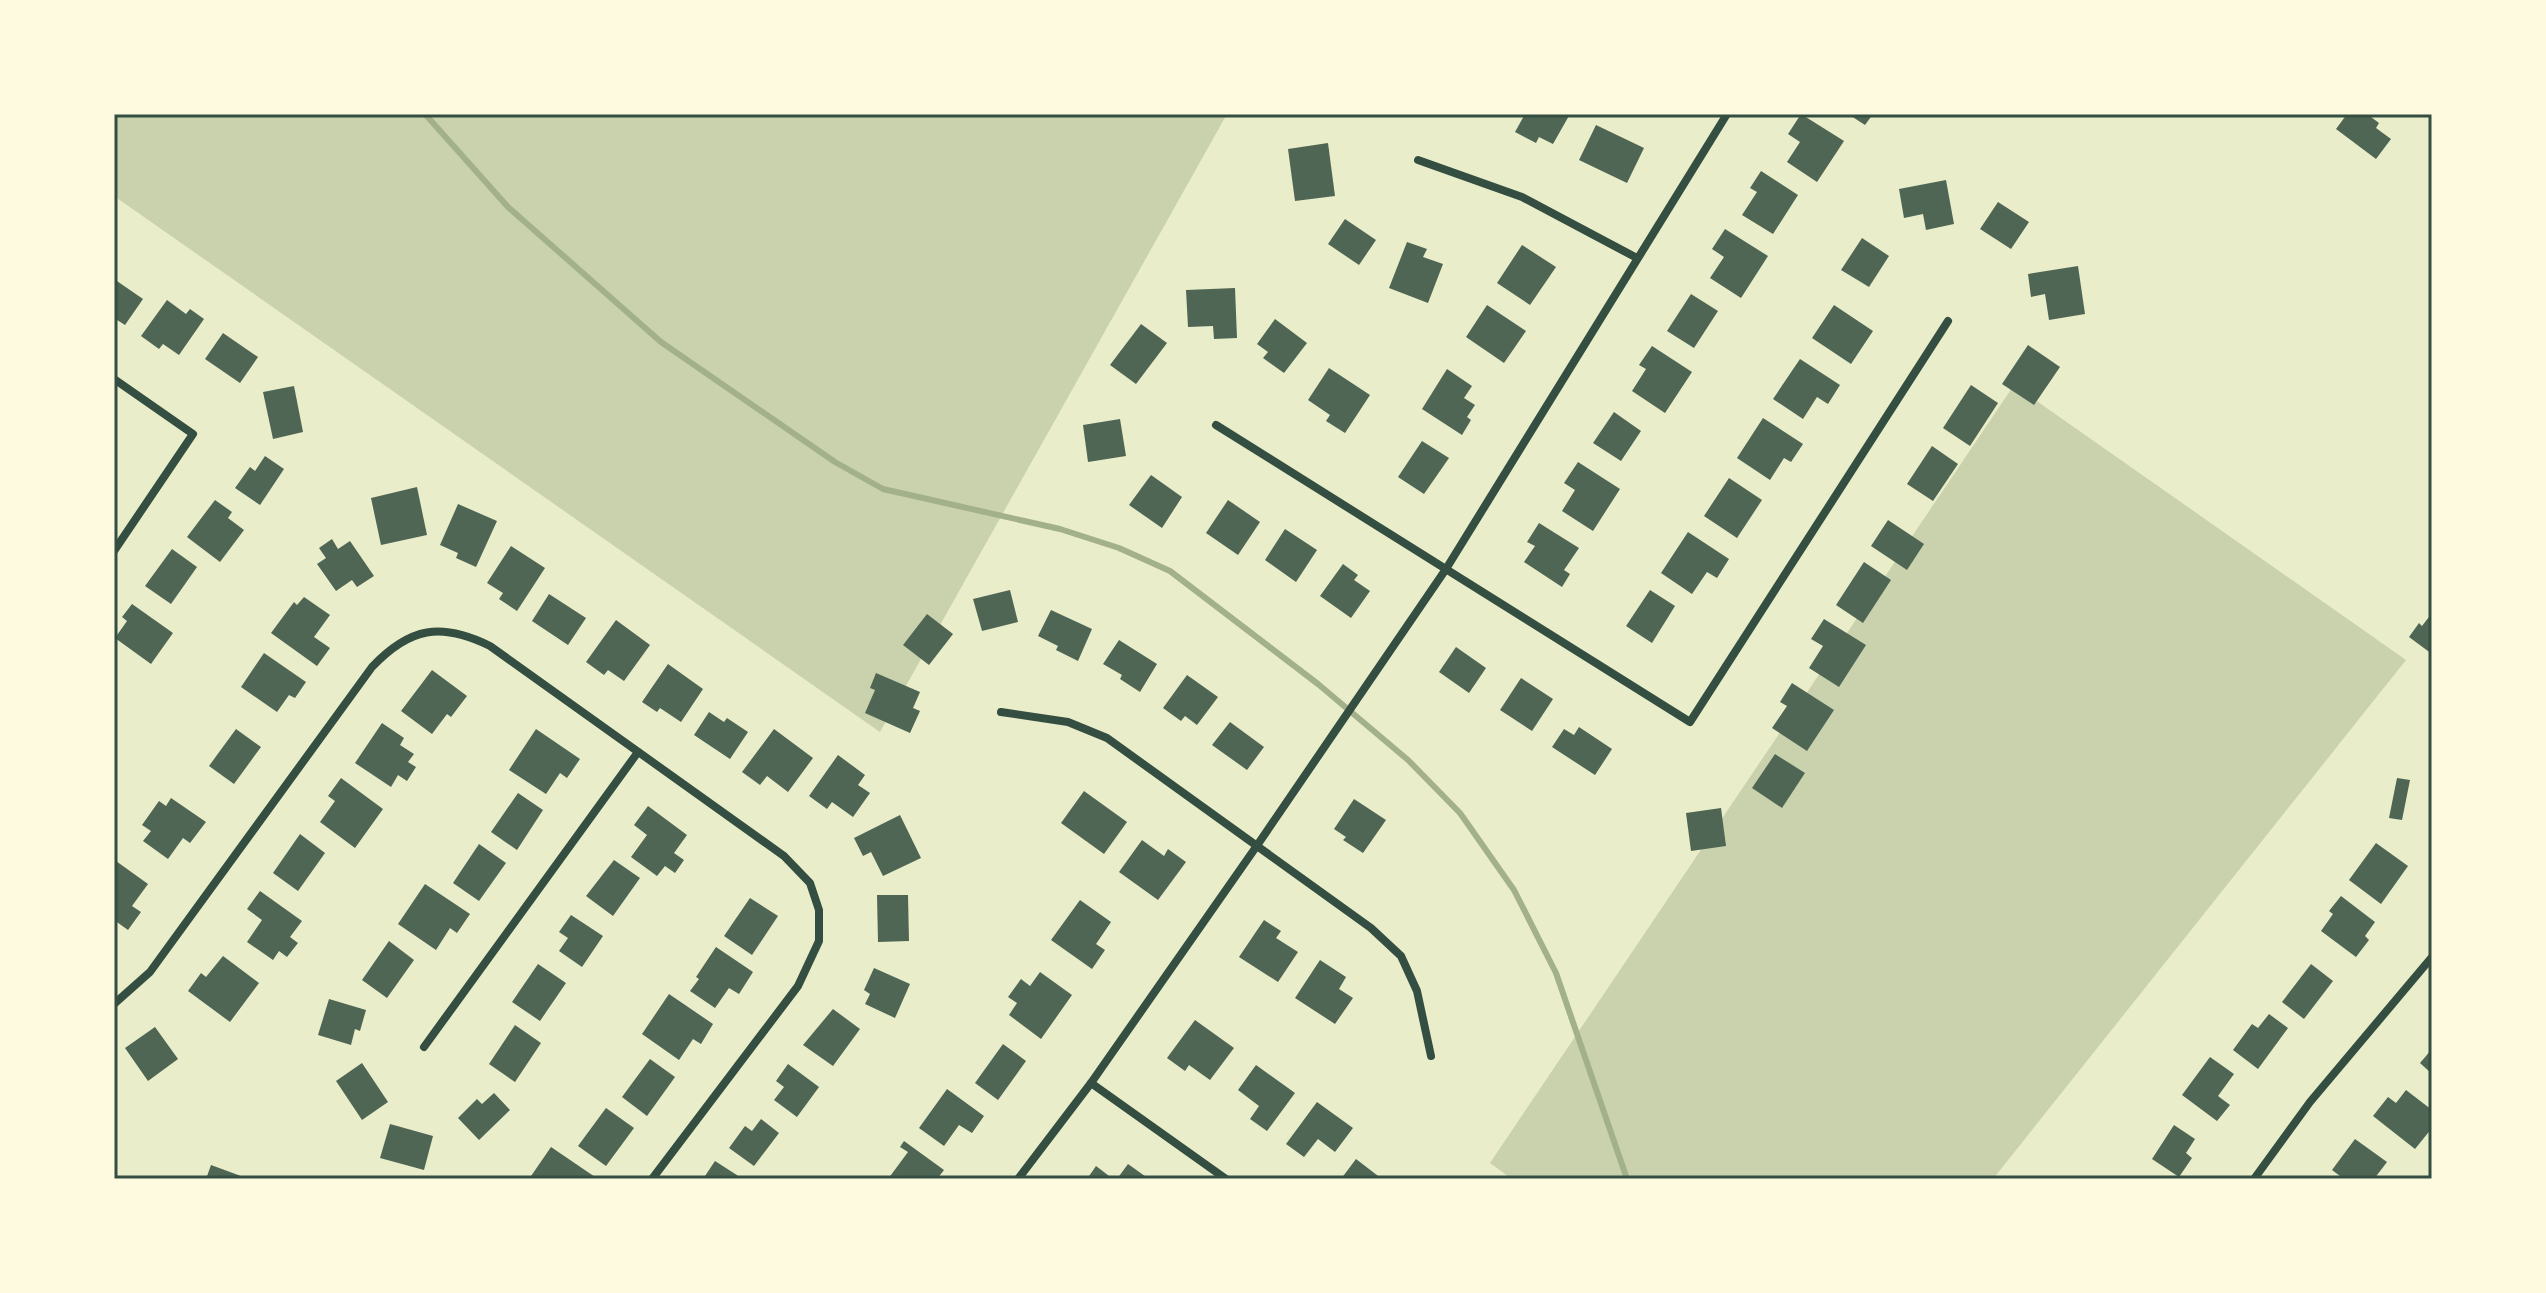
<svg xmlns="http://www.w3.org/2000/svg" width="2546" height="1293" viewBox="0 0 2546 1293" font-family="'Noto Serif',serif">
  <rect width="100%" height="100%" fill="#e9edc9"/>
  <!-- green -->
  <g fill="#cad2ad">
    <polygon points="114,114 1227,114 880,732 114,196"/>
    <polygon points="2014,385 2406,660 1993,1179 1512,1179 1490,1163"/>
  </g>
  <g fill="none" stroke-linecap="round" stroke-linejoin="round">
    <!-- stream -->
    <polyline stroke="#a3b18a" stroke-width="6" points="425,114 508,207 661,342 835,462 883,489 1060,529 1119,548 1170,571 1318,684 1408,760 1460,813 1514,890 1556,973 1627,1179"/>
  </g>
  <!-- building -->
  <g fill="#4f6655">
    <polygon points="1525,114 1570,114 1553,144 1539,137 1536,143 1515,132"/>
    <polygon points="1801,114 1844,141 1817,182 1787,162 1800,142 1788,134"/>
    <polygon points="1848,114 1873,114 1865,125"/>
    <polygon points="2347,114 2367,114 2379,123 2376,128 2391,139 2376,159 2336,129"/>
    <polygon points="1596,125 1644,148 1627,183 1579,160"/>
    <polygon points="1328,143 1335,196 1295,201 1288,149"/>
    <polygon points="1761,171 1798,195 1773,234 1742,215 1757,192 1750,188"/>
    <polygon points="1946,180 1954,224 1926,230 1923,214 1904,218 1899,189"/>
    <polygon points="1998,202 2029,222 2011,249 1980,229"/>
    <polygon points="1345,219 1376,240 1359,265 1328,244"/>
    <polygon points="1725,229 1768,256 1741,298 1710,278 1724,257 1712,249"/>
    <polygon points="1862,238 1889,256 1869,287 1841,270"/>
    <polygon points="1407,242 1427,249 1423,257 1443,264 1428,303 1389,288"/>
    <polygon points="1522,245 1556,267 1530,305 1497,283"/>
    <polygon points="2078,266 2085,314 2049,320 2045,294 2031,297 2028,274"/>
    <polygon points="114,279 143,299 125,325 114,318"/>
    <polygon points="1235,288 1237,338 1214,339 1213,326 1188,327 1186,290"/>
    <polygon points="1691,294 1718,311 1694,348 1667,331"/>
    <polygon points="167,300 186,314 190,309 204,319 179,355 163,344 159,349 141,336"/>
    <polygon points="1487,305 1526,331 1504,363 1466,337"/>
    <polygon points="1834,305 1873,331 1851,364 1812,338"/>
    <polygon points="1275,319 1307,343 1284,373 1263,358 1268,352 1257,344"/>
    <polygon points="1141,324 1167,343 1136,384 1110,365"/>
    <polygon points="223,333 258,357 240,383 205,359"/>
    <polygon points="2028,345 2060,367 2034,405 2002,384"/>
    <polygon points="1652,346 1692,372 1665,413 1632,391 1646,369 1639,365"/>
    <polygon points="1800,359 1840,385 1828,404 1817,397 1803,419 1773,399"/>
    <polygon points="1329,368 1370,395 1345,433 1326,421 1330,415 1308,400"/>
    <polygon points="1447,369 1472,386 1464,398 1475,405 1467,417 1471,420 1462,435 1422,409"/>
    <polygon points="1971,385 1998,403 1970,446 1943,428"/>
    <polygon points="294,386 303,432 273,439 263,392"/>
    <polygon points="1614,412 1641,431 1621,461 1593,443"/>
    <polygon points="1763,418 1803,444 1791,462 1784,458 1770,480 1737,458"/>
    <polygon points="1120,419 1126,456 1088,462 1083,425"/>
    <polygon points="1422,441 1449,458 1424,494 1398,477"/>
    <polygon points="1932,446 1958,464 1933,501 1907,484"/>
    <polygon points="265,456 284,469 260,505 235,488 250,467 255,471"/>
    <polygon points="1578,462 1620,489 1593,531 1562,511 1575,490 1564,483"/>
    <polygon points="1151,475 1182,497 1162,528 1129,505"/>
    <polygon points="1729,478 1762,500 1737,538 1704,516"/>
    <polygon points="417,487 427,535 381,545 371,498"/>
    <polygon points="215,500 232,512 228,518 244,530 220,562 187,537"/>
    <polygon points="1228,500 1260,522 1238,555 1206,533"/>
    <polygon points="458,504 497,521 476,567 456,558 458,553 440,545"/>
    <polygon points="1888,520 1924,544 1907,570 1871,546"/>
    <polygon points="1539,523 1579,548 1564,570 1570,574 1562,587 1524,562 1535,546 1527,542"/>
    <polygon points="1285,529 1317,550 1296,582 1265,560"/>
    <polygon points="1688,532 1729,559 1717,578 1707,572 1692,594 1661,573"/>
    <polygon points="332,539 338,549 350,541 374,576 357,587 352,580 336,591 317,564 326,558 319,548"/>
    <polygon points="511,546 545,568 517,611 499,599 503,593 487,583"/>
    <polygon points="172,549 197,567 171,604 145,586"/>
    <polygon points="1864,562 1891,580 1863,623 1836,605"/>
    <polygon points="1343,564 1358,575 1354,580 1370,591 1351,618 1320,596"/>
    <polygon points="1010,590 1018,622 982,631 973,599"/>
    <polygon points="1650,590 1675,606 1652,643 1626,626"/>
    <polygon points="549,594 586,618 568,645 532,621"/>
    <polygon points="304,597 330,615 314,637 330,648 317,666 271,633 294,602 297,605"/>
    <polygon points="132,604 173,633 151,664 115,638 127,621 122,617"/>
    <polygon points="1051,610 1092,629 1078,661 1056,650 1058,646 1038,636"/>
    <polygon points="2432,613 2432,654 2409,637 2419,623 2422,626"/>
    <polygon points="927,614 953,634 929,665 903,645"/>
    <polygon points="1824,619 1866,645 1839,687 1809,668 1823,646 1811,639"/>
    <polygon points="616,620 650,645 624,681 608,670 604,675 586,662"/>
    <polygon points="1119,640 1157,664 1140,692 1120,679 1122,675 1103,664"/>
    <polygon points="1456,647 1486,668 1469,693 1439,672"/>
    <polygon points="264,653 306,682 295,698 289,695 277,712 241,687"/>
    <polygon points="668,664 703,689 681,722 660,708 657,712 642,702"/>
    <polygon points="432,670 467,696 451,717 447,714 432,734 401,711"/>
    <polygon points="876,673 920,692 913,708 920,711 910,733 865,713 875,690 870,688"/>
    <polygon points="1187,675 1218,697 1197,725 1185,716 1181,721 1163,708"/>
    <polygon points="1521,678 1553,699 1532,731 1500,710"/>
    <polygon points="1792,683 1834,710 1807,751 1772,728 1787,706 1780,702"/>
    <polygon points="709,712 724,722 727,718 748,732 730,759 694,735"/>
    <polygon points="1230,722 1264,747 1247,770 1212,745"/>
    <polygon points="382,723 404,738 400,745 414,754 408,762 416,767 407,781 398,775 391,787 355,763"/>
    <polygon points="1579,727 1612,749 1595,775 1552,747 1564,729 1574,735"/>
    <polygon points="236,729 261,747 234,784 209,766"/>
    <polygon points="536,729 580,759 567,778 560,773 546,794 509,770"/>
    <polygon points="774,729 813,758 788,792 767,776 760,785 742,772"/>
    <polygon points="1775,754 1805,773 1782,808 1752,788"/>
    <polygon points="838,755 865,775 858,785 870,793 853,817 832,802 827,809 809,796"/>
    <polygon points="341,778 383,809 355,848 320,822 335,801 328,796"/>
    <polygon points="2397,778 2410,780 2402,820 2389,818"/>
    <polygon points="1084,791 1127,822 1104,854 1061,823"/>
    <polygon points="518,793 543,810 517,850 491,832"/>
    <polygon points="171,798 206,822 190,843 183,838 168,859 143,841 151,831 142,825 159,801 166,806"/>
    <polygon points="1354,799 1386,820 1363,853 1343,840 1346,837 1334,829"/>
    <polygon points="648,806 687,835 674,853 684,860 675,873 665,866 657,876 631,857 647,835 634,825"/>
    <polygon points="1721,808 1726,846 1691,851 1686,813"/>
    <polygon points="900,815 921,858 883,876 871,852 863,856 854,838"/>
    <polygon points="300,834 325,853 298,891 273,873"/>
    <polygon points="1142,840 1164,856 1168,849 1186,862 1158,900 1119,872"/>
    <polygon points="2376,843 2408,866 2381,904 2349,880"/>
    <polygon points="479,844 506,863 479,901 453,883"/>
    <polygon points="614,860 640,878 613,916 586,896"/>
    <polygon points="116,861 148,884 132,906 141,912 128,930 114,920 114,864"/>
    <polygon points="425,884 470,914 457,933 450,928 436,950 398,924"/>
    <polygon points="260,891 302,921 290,937 298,943 287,957 279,951 273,960 247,942 262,920 247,909"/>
    <polygon points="877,895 908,895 909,941 878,942"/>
    <polygon points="2341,896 2375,922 2365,936 2369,940 2356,957 2321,931 2333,914 2329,911"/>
    <polygon points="750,898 778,916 752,955 724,936"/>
    <polygon points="1080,900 1111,922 1096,944 1105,950 1092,969 1051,940"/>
    <polygon points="571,915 603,936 582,967 559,951 568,938 559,932"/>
    <polygon points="1264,920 1281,931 1276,938 1298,952 1278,982 1239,957"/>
    <polygon points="389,941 414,960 387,998 362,980"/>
    <polygon points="716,947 753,972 739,994 729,988 715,1008 690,991 699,979 696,977"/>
    <polygon points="223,956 259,983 230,1022 188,991 201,973 206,977"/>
    <polygon points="1320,960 1346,977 1339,989 1353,998 1335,1024 1295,998"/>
    <polygon points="538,964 566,983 540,1021 512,1002"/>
    <polygon points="2311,964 2333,981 2304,1019 2282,1002"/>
    <polygon points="874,968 910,984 895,1018 865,1004 870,994 864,990"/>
    <polygon points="1040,972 1072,995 1041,1039 1009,1015 1017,1003 1008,997 1021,979 1030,986"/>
    <polygon points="669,994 713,1024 701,1044 693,1039 679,1060 642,1034"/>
    <polygon points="329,999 366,1010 360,1031 355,1029 351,1045 318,1035"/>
    <polygon points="833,1009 860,1029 833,1066 803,1045"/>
    <polygon points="2269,1014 2288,1028 2258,1069 2233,1050 2252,1024 2258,1028"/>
    <polygon points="1195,1020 1234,1048 1210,1080 1189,1065 1185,1071 1167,1058"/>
    <polygon points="515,1025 541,1043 515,1082 489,1064"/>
    <polygon points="155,1027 178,1059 148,1081 125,1048"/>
    <polygon points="1003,1044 1026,1061 998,1100 975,1083"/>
    <polygon points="2432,1049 2432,1074 2420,1063"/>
    <polygon points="2210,1057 2234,1074 2218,1096 2230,1105 2217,1121 2182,1095"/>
    <polygon points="650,1059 675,1077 647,1116 622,1097"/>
    <polygon points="362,1063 388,1102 362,1120 336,1081"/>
    <polygon points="788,1064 819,1087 797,1117 774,1100 784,1087 776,1081"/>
    <polygon points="1256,1065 1295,1093 1267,1131 1250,1119 1259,1106 1238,1090"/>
    <polygon points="947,1089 984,1116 972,1133 959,1125 944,1146 919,1128"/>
    <polygon points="2406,1090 2432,1110 2432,1128 2415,1149 2373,1116 2388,1097 2396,1103"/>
    <polygon points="494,1093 510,1110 479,1140 458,1118 477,1099 482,1104"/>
    <polygon points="1317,1102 1353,1128 1335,1152 1318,1139 1304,1157 1286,1144"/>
    <polygon points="606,1108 634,1128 606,1166 578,1146"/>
    <polygon points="761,1119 779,1133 754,1166 729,1148 745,1126 752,1131"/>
    <polygon points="390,1124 433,1136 424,1170 380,1158"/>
    <polygon points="2174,1125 2195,1139 2186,1153 2192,1158 2179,1177 2152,1159"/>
    <polygon points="2355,1139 2387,1162 2374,1179 2344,1179 2332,1170"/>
    <polygon points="904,1141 944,1170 937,1179 916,1179 913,1176 911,1179 888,1179 908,1152 900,1147"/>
    <polygon points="551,1147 598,1179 529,1179"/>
    <polygon points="1356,1159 1382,1179 1341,1179"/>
    <polygon points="715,1161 743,1179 703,1179"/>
    <polygon points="1128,1164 1149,1179 1117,1179"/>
    <polygon points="211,1165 249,1179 206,1179"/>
    <polygon points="1096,1166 1113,1179 1087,1179"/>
  </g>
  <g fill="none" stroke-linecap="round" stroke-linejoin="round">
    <!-- minor -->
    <g stroke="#344e41" stroke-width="8">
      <polyline points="1418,160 1522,197 1637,258"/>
      <polyline points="114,379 193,434 114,551"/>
      <polyline points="1216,425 1690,722 1948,321"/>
      <polyline points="1001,712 1068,722 1107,738 1371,928 1401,956 1417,991 1431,1056"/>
      <path d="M114 1004 150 972 372 667C410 627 441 622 490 646L784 856 810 883 819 910V941L798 986 652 1179"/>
      <polyline points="424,1047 638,752"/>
      <polyline points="1091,1083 1226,1179"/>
      <polyline points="1018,1179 1091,1083 1256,847 1446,569 1727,114"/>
      <polyline points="2254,1179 2310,1102 2432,957"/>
    </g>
  </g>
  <!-- border -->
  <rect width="2546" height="1293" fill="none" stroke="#fefae0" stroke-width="232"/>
  <rect x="116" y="116" width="2314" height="1061" fill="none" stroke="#344e41" stroke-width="3"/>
</svg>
